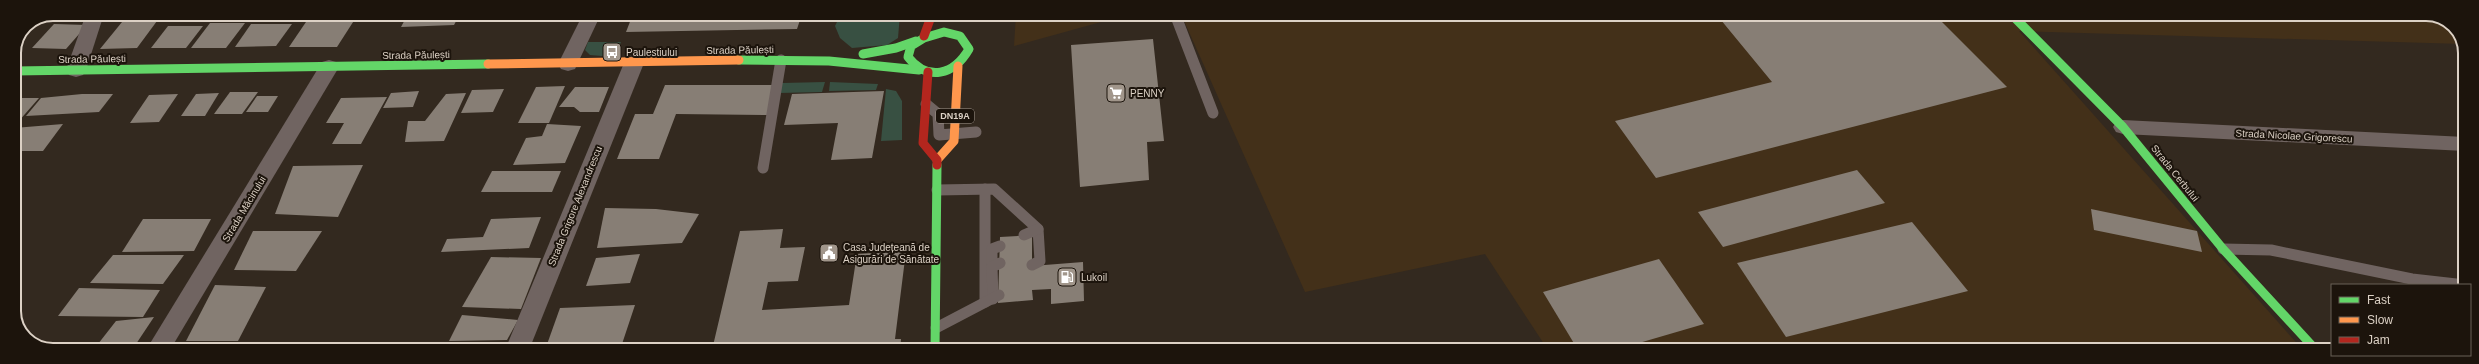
<svg xmlns="http://www.w3.org/2000/svg" width="2479" height="364" viewBox="0 0 2479 364" font-family="Helvetica,sans-serif">
  <rect width="100%" height="100%" fill="#33291f"/>
  <!-- built -->
  <g fill="#433019">
    <polygon points="1016,14 1130,14 1014,46"/>
    <polygon points="1181,14 2431,14 2454,26 2463,44 2019,31 2303,350 1548,350 1485,254 1305,292"/>
  </g>
  <!-- green -->
  <g fill="#385042">
    <polygon points="841,14 900,14 898,38 887,45 852,48 840,38 835,26"/>
    <polygon points="588,42 621,42 614,57 590,55 585,50"/>
    <polygon points="825,82 822,92 779,93 782,83"/>
    <polygon points="830,82 878,84 876,90 829,91"/>
    <polygon points="886,89 896,91 902,101 902,140 881,141"/>
  </g>
  <!-- building -->
  <g fill="#877e75">
    <polygon points="408,14 460,14 454,25 401,27"/>
    <polygon points="633,14 802,14 797,29 626,32"/>
    <polygon points="1716,14 1934,14 2007,87 1656,178 1615,121 1772,82"/>
    <polygon points="308,19 355,19 337,47 289,47"/>
    <polygon points="157,21 137,48 100,49 122,22"/>
    <polygon points="210,23 245,23 226,48 191,48"/>
    <polygon points="54,24 87,25 66,49 32,48"/>
    <polygon points="251,24 292,24 276,46 235,47"/>
    <polygon points="26,25 33,25 20,40"/>
    <polygon points="168,26 203,26 186,48 151,48"/>
    <polygon points="1153,39 1164,141 1147,142 1149,180 1080,187 1071,45"/>
    <polygon points="665,85 780,85 770,115 676,114 659,159 617,159 635,114 653,114"/>
    <polygon points="565,86 549,123 518,123 536,87"/>
    <polygon points="575,87 609,87 599,112 580,112 574,107 559,107"/>
    <polygon points="504,89 493,112 461,113 472,90"/>
    <polygon points="419,91 413,107 383,108 391,93"/>
    <polygon points="884,91 872,158 831,160 838,123 784,125 792,94"/>
    <polygon points="230,92 258,92 242,114 214,114"/>
    <polygon points="219,93 205,116 181,116 196,94"/>
    <polygon points="466,93 444,141 405,142 408,121 425,121 446,94"/>
    <polygon points="82,94 113,94 99,112 26,116 41,98"/>
    <polygon points="178,94 159,122 130,123 149,95"/>
    <polygon points="257,96 278,96 268,112 246,112"/>
    <polygon points="387,97 361,144 332,144 344,123 326,123 341,98"/>
    <polygon points="14,98 39,98 18,122 14,123"/>
    <polygon points="63,124 43,151 14,151 14,128"/>
    <polygon points="547,124 581,126 565,163 513,165 526,138 542,136"/>
    <polygon points="363,165 338,217 275,214 293,166"/>
    <polygon points="1857,170 1885,203 1723,247 1698,212"/>
    <polygon points="492,171 561,171 552,192 481,192"/>
    <polygon points="605,208 656,209 699,214 682,243 597,248"/>
    <polygon points="2091,209 2197,231 2202,252 2094,230"/>
    <polygon points="541,217 529,248 441,252 447,239 483,237 491,219"/>
    <polygon points="143,219 211,219 194,251 122,252"/>
    <polygon points="1912,222 1968,291 1786,337 1737,263"/>
    <polygon points="783,229 780,248 805,247 798,281 768,282 762,310 849,305 857,254 906,251 895,339 901,339 900,350 712,350 740,231"/>
    <polygon points="253,231 322,231 296,271 234,270"/>
    <polygon points="1032,235 1032,266 1083,262 1084,301 1051,304 1051,289 1032,290 1033,300 998,303 1000,237"/>
    <polygon points="640,254 630,283 586,286 596,258"/>
    <polygon points="113,255 184,255 163,284 90,283"/>
    <polygon points="491,257 541,258 521,309 462,307"/>
    <polygon points="1659,259 1704,324 1615,350 1578,350 1543,292"/>
    <polygon points="215,285 266,287 238,341 186,341"/>
    <polygon points="79,288 160,290 143,317 58,316"/>
    <polygon points="635,305 620,350 545,350 560,308"/>
    <polygon points="462,315 518,320 507,340 449,341"/>
    <polygon points="154,317 136,344 98,344 116,321"/>
    <polygon points="441,346 505,348 504,350 439,350"/>
  </g>
  <g fill="none" stroke-linecap="round" stroke-linejoin="round">
    <!-- lane -->
    <g stroke="#706461" stroke-width="11">
      <polyline points="1175,14 1213,113"/>
      <polyline points="926,104 938,114 939,135 976,132"/>
      <polyline points="763,168 781,60"/>
      <polyline points="985,189 985,302"/>
      <polyline points="937,190 994,189 1038,229 1040,261 1032,265"/>
      <polyline points="1024,235 1038,229"/>
      <polyline points="2223,249 2271,250 2412,279 2465,285"/>
      <polyline points="992,263 992,249 1000,246"/>
      <polyline points="993,299 992,267 1000,263"/>
      <polyline points="936,328 999,295"/>
    </g>
    <!-- street -->
    <g fill="#706461" fill-rule="evenodd">
      <polygon points="86,14 104,14 86,70 83,75 76,77 69,75 66,70"/>
      <polygon points="583,14 601,14 575,69 568,71 561,69 558,64"/>
      <polygon points="634,56 641,58 644,63 529,350 505,350 624,63 627,58"/>
      <polygon points="329,60 336,62 339,67 170,350 146,350 322,62"/>
      <polygon points="2123,120 2465,137 2465,151 2123,134 2116,132 2113,127 2116,122"/>
    </g>
    <!-- fast -->
    <g stroke="#63d668" stroke-width="9">
      <polyline points="2011,14 2123,127 2223,249 2316,350"/>
      <path d="M944 32 960 36 969 49C954 75 928 82 908 57L911 46 924 38Z"/>
      <polyline points="863,54 896,48 916,41"/>
      <polyline points="739,60 829,61 919,70"/>
      <polyline points="14,71 488,64"/>
      <polyline points="935,350 937,165"/>
    </g>
    <!-- slow -->
    <g stroke="#ff974d" stroke-width="9">
      <polyline points="488,64 739,60"/>
      <polyline points="937,160 954,141 958,66"/>
    </g>
    <!-- jam -->
    <g stroke="#b3261e" stroke-width="9">
      <polyline points="924,36 932,14"/>
      <polyline points="928,72 923,143 937,160 937,165"/>
    </g>
  </g>
  <!-- icons -->
  <defs>
    <symbol id="bus-square" viewBox="-11 -11 22 22"><rect x="-9" y="-9" width="18" height="18" rx="4" fill="#a1968b" stroke="#1c140c"/><path d="M-5-6H5V4H4V6H2V4H-2V6H-4V4H-5ZM-3.5-4V0h7V-4ZM-3.5 1.2v1.5H-2V1.2ZM2 1.2v1.5H3.5V1.2Z" fill="#fff"/></symbol>
    <symbol id="supermarket-square" viewBox="-11 -11 22 22"><rect x="-9" y="-9" width="18" height="18" rx="4" fill="#a1968b" stroke="#1c140c"/><path d="M-6-5.5h2.5l.6 2H6L4.5 2H-2.5L-4.4-4H-6ZM-1.5 3.2a1.3 1.3 0 1 0 .1 0ZM3 3.2a1.3 1.3 0 1 0 .1 0Z" fill="#fff"/></symbol>
    <symbol id="civic-square" viewBox="-11 -11 22 22"><rect x="-9" y="-9" width="18" height="18" rx="4" fill="#a1968b" stroke="#1c140c"/><path d="M-.6-6.5H3V-4.5H.6V-3L4-1V1h2V6H-6V1h2V-1L-.6-3ZM-1.2 2.5V6h2.4V2.5Z" fill="#fff"/></symbol>
    <symbol id="fuel-square" viewBox="-11 -11 22 22"><rect x="-9" y="-9" width="18" height="18" rx="4" fill="#a1968b" stroke="#1c140c"/><path d="M-5.5-6h7V0h2V4h1.3V-2.5L3-4.5l.8-.8L6-3V5H2.5V1h-1V6h-7ZM-4.2-4.7v3.2H.2V-4.7Z" fill="#fff"/></symbol>
  </defs>
  <g fill-rule="evenodd">
    <use href="#bus-square" x="601" y="41" width="22" height="22"/>
    <use href="#supermarket-square" x="1105" y="82" width="22" height="22"/>
    <use href="#civic-square" x="818" y="242" width="22" height="22"/>
    <use href="#fuel-square" x="1056" y="266" width="22" height="22"/>
  </g>
  <g text-anchor="middle" dominant-baseline="central" stroke-width="4" stroke-linejoin="round" paint-order="stroke">
    <!-- shield labels -->
    <rect fill="#1c140c" stroke="#a2988e" stroke-width="1" x="936" y="109" width="38" height="14" rx="3"/>
    <g font-size="9" font-weight="bold" fill="#dcd1c5">
      <text x="955" y="116">DN19A</text>
    </g>
    <!-- street labels -->
    <g font-size="10" fill="#dcd1c5" stroke="#1c140c">
      <text transform="translate(740 50) rotate(-1)">Strada Păulești</text>
      <text transform="translate(416 55) rotate(-1)">Strada Păulești</text>
      <text transform="translate(92 59) rotate(-1)">Strada Păulești</text>
      <text transform="translate(2294 136) rotate(3)">Strada Nicolae Grigorescu</text>
      <text transform="translate(2175 173) rotate(51)">Strada Cerbului</text>
      <text transform="translate(575 206) rotate(-68)">Strada Grigore Alexandrescu</text>
      <text transform="translate(244 209) rotate(-59)">Strada Măcinului</text>
    </g>
    <!-- poi labels -->
    <g font-size="10" fill="#dcd1c5" stroke="#1c140c" text-anchor="start">
      <text x="626" y="52">Paulestiului</text>
      <text x="1130" y="93">PENNY</text>
      <text x="843" y="247">Casa Județeană de<tspan x="843" dy="12">Asigurări de Sănătate</tspan></text>
      <text x="1081" y="277">Lukoil</text>
    </g>
  </g>
  <!-- crop -->
  <path d="M0 0H2479V364H0ZM53 21H2426A32 32 0 0 1 2458 53V311A32 32 0 0 1 2426 343H53A32 32 0 0 1 21 311V53A32 32 0 0 1 53 21Z" fill="#1c140c" fill-rule="evenodd"/>
  <path fill="none" stroke="#dcd1c5" stroke-width="2" d="M53 21H2426A32 32 0 0 1 2458 53V311A32 32 0 0 1 2426 343H53A32 32 0 0 1 21 311V53A32 32 0 0 1 53 21Z"/>
  <!-- legend -->
  <rect x="2331" y="284" width="140" height="72" fill="#1c140c" stroke="#696056"/>
  <rect x="2339" y="297" width="20" height="6" fill="#63d668" stroke="#696056"/>
  <text x="2367" y="304" font-size="12" fill="#dcd1c5">Fast</text>
  <rect x="2339" y="317" width="20" height="6" fill="#ff974d" stroke="#696056"/>
  <text x="2367" y="324" font-size="12" fill="#dcd1c5">Slow</text>
  <rect x="2339" y="337" width="20" height="6" fill="#b3261e" stroke="#696056"/>
  <text x="2367" y="344" font-size="12" fill="#dcd1c5">Jam</text>
</svg>
